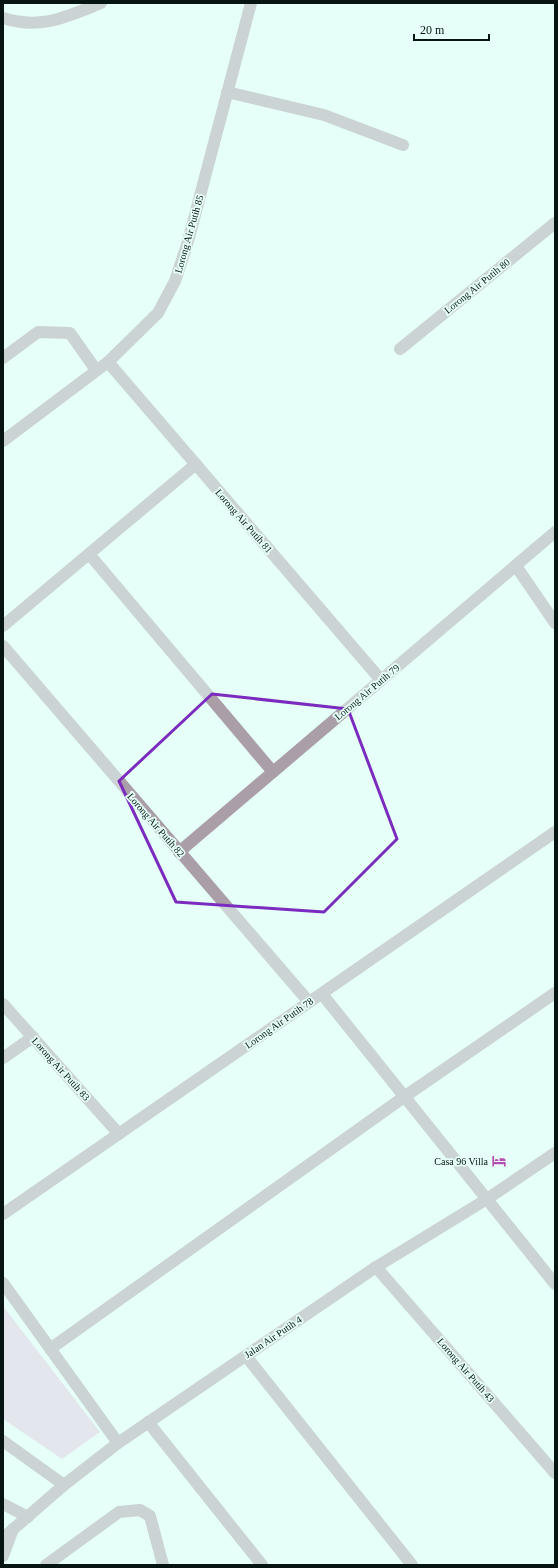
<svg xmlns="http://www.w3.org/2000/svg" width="558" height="1568" viewBox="0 0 558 1568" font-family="Georgia,serif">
  <rect width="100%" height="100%" fill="#e6fff8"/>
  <!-- green -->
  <polygon fill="#e3c8df" points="3,1306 100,1432 62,1459 3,1419"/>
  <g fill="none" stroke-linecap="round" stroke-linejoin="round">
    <!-- minor -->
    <g stroke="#aa9ea8" stroke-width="12">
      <path d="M3 18C41 30 66 17 101 3"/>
      <polyline points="227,92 324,115 403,145"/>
      <polyline points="400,349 555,223"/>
      <polyline points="3,358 38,332 70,333 96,370"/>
      <polyline points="108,362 381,680"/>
      <polyline points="3,441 108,362 158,313 175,281 187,245 251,3"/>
      <polyline points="89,554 273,772"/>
      <polyline points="516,566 555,623"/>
      <polyline points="3,626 196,464"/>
      <polyline points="3,646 309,1002"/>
      <polyline points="179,852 555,532"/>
      <polyline points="322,994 555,1284"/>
      <polyline points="3,1004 119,1134"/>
      <polyline points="3,1058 33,1037"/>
      <polyline points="3,1214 555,832"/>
      <polyline points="376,1267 555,1473"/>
      <polyline points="3,1283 118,1443"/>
      <polyline points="50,1349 404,1097 555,993"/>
      <polyline points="246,1356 412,1565"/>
      <polyline points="148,1422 262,1565"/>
      <polyline points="3,1441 64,1485"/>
      <polyline points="3,1504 28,1517"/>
      <polyline points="3,1538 64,1485 118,1443 376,1267 487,1199 555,1153"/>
      <polyline points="3,1556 13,1529"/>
      <polyline points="46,1565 119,1512 140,1510 150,1516 163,1565"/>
    </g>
  </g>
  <!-- marked area -->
  <path d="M0 0H558V1568H0ZM212 694 348 709 397 839 324 912 176 902 119 781Z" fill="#e6fff8" fill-opacity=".55" fill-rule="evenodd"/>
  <path fill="none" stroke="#7b2cbf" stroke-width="3" stroke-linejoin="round" d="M212 694 348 709 397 839 324 912 176 902 119 781Z"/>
  <!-- icons -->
  <defs>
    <symbol id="hotel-bare" viewBox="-9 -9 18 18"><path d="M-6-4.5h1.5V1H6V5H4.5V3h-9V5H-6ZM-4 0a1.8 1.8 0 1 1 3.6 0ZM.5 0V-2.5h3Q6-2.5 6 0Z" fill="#b64eb1" stroke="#e6fff8" stroke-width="2.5" paint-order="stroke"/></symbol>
  </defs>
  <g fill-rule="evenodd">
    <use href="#hotel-bare" x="489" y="1151" width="20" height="20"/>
  </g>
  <g text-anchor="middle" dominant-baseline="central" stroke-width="3.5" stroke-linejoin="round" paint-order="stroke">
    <!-- street labels -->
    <g font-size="10" fill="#061512" stroke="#e6fff8">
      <text transform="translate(189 234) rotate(-74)">Lorong Air Putih 85</text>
      <text transform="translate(477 286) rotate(-39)">Lorong Air Putih 80</text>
      <text transform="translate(244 521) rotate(49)">Lorong Air Putih 81</text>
      <text transform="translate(367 692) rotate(-40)">Lorong Air Putih 79</text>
      <text transform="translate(156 825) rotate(49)">Lorong Air Putih 82</text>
      <text transform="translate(279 1023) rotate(-35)">Lorong Air Putih 78</text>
      <text transform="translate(61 1069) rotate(48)">Lorong Air Putih 83</text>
      <text transform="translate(273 1337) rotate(-34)">Jalan Air Putih 4</text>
      <text transform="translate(466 1370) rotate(49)">Lorong Air Putih 43</text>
    </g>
    <!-- poi labels -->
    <g font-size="10" fill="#061512" stroke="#e6fff8" text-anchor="end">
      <text x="488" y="1161">Casa 96 Villa</text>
    </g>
  </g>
  <!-- border -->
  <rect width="558" height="1568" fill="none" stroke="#061512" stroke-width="8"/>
  <!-- scale -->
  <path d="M414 34v6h75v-6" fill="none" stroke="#061512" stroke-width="2"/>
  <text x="420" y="34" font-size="12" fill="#061512" stroke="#e6fff8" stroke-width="3" paint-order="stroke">20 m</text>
</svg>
